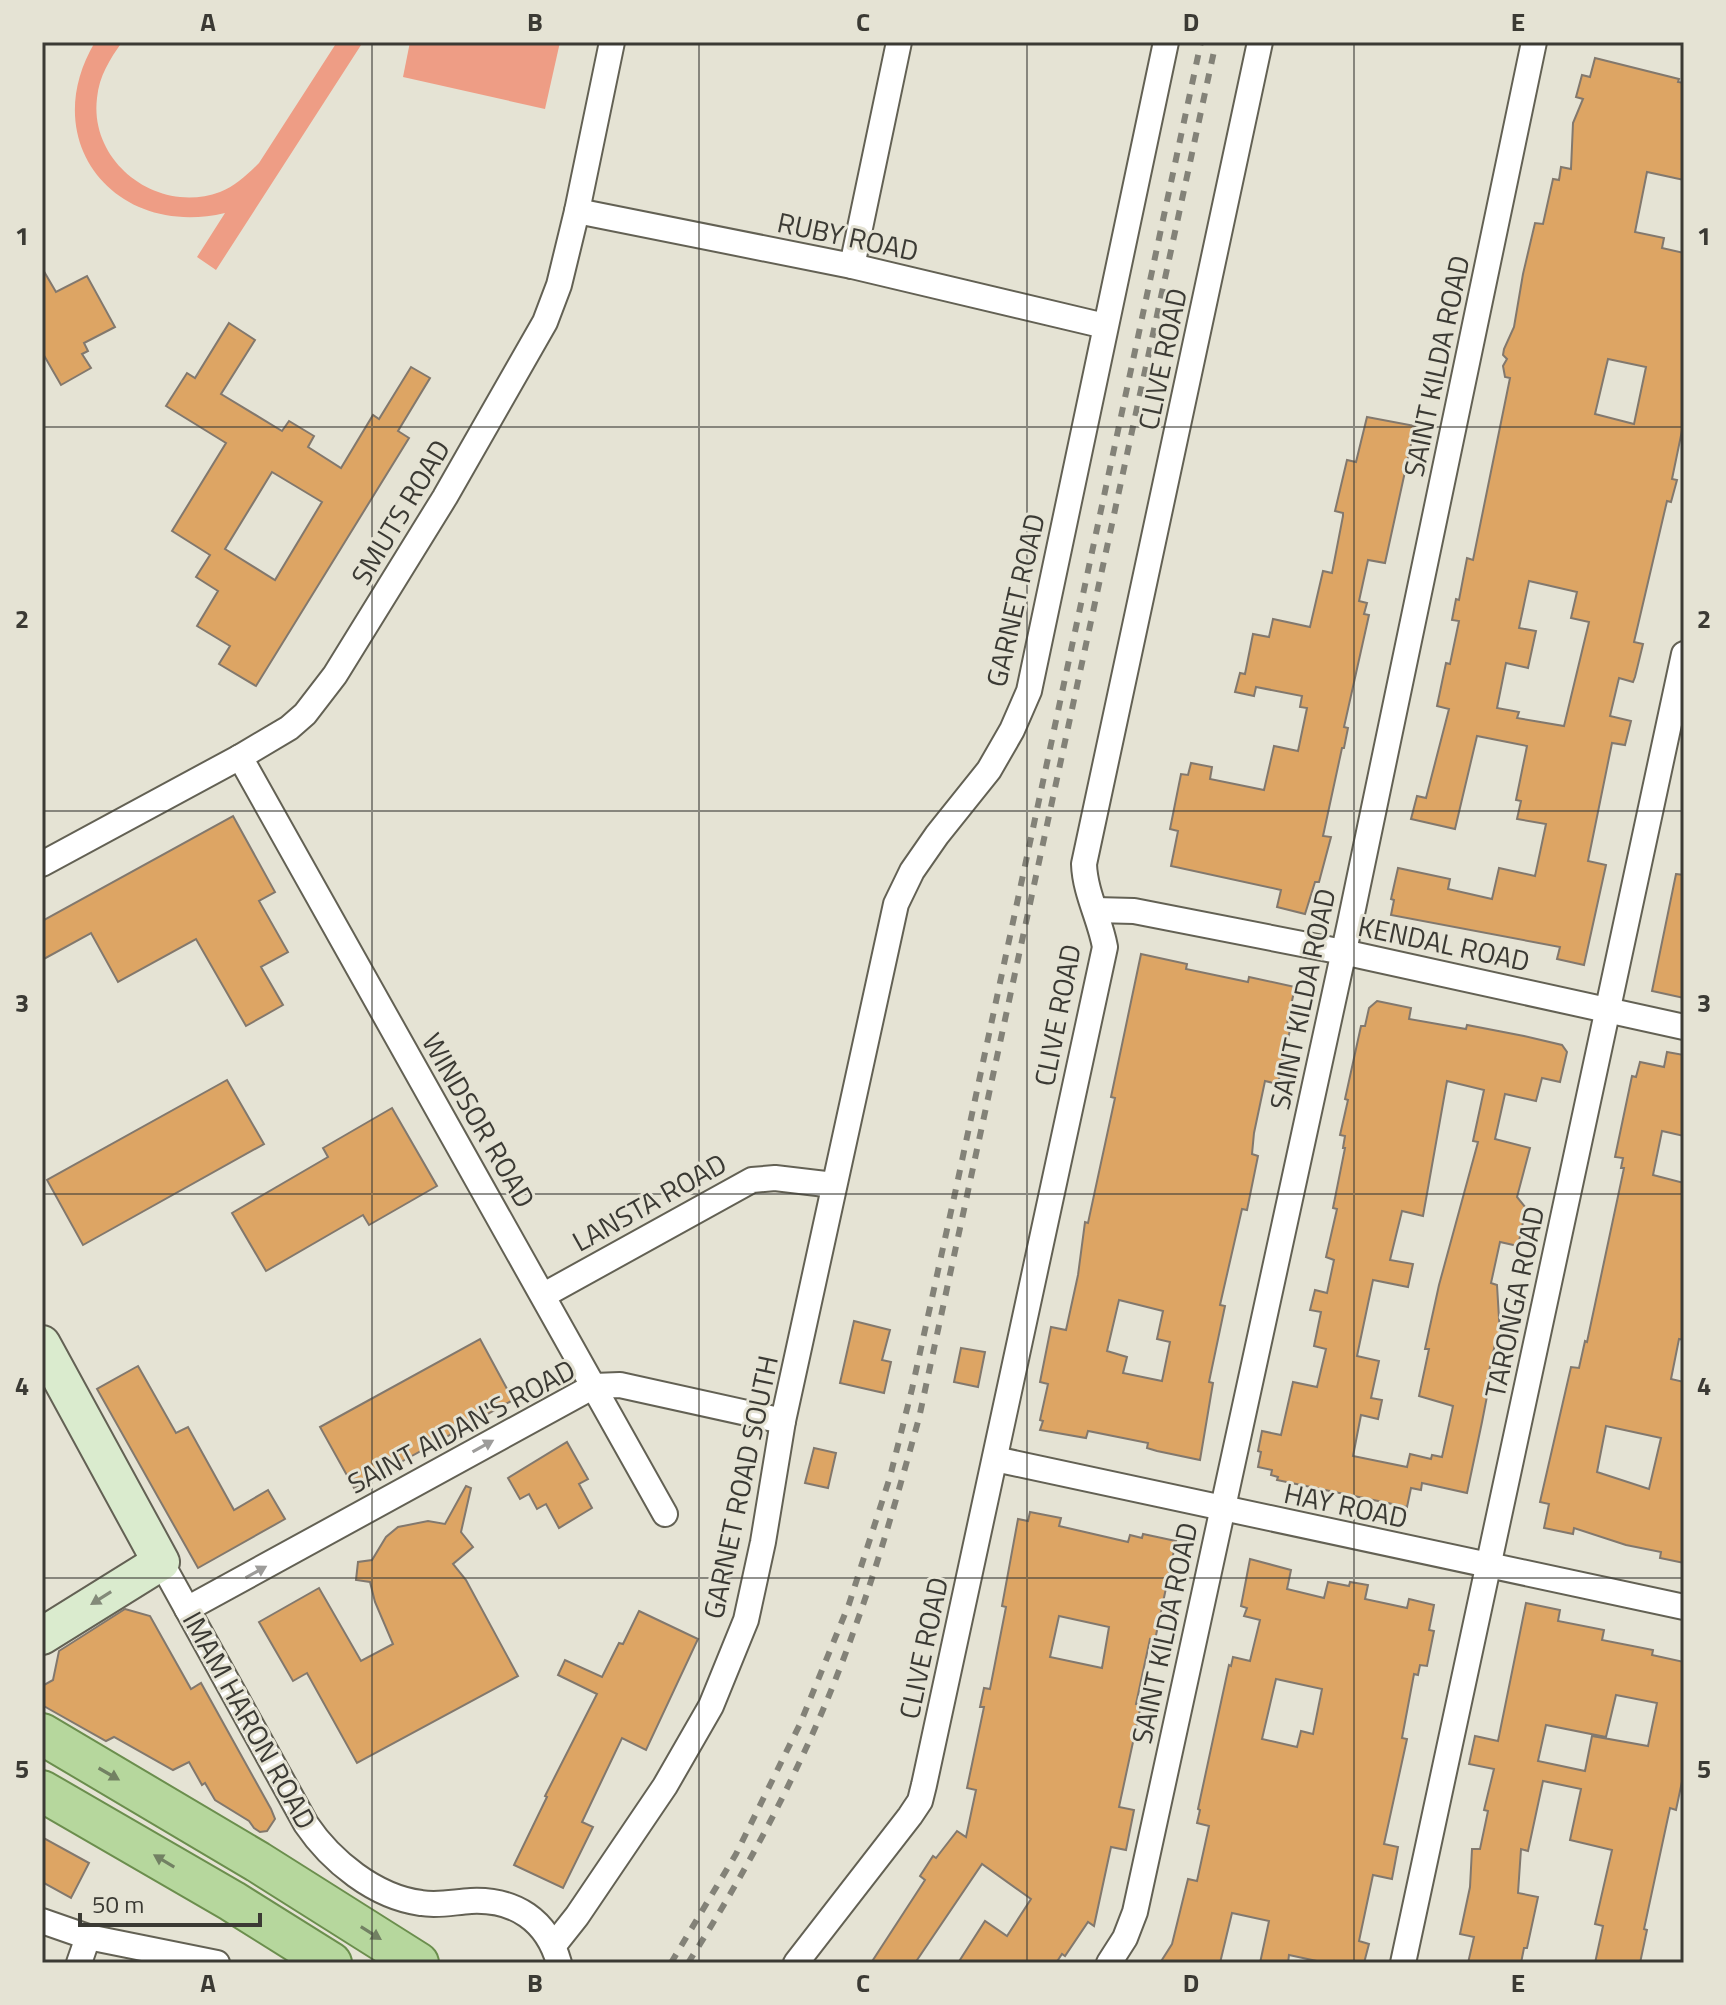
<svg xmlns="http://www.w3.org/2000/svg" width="1726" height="2005" viewBox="0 0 1726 2005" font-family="'Titillium Web',sans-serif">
  <rect width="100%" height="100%" fill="#e5e3d4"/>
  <!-- green -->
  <g fill="#ee9d85">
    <path d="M95 42H122C110 59 99 76 97 98 89 163 158 215 220 192 235 186 247 175 259 163L337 42H363L216 270 197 257 225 213C115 239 36 141 95 42Z"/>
    <polygon points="410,42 560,42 545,109 403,77"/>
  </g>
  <!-- building -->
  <g fill="#dda564" stroke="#82786d" stroke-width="2" fill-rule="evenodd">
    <path d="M1595 58 1679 79 1678 82 1684 83V180L1647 172 1635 232 1664 238 1662 248 1684 253V421L1672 479 1677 480 1671 502 1667 501 1634 642 1643 644 1635 677 1633 682 1619 678 1610 716 1631 721 1625 745 1612 743 1588 861 1606 865 1584 965 1557 959 1560 947 1391 915 1394 900 1391 899 1398 868 1450 879 1448 889 1492 899 1499 868 1535 876 1546 824 1517 819 1521 801 1516 800 1527 746 1477 736 1455 829 1411 819 1417 796 1426 798 1449 709 1437 706 1446 663 1450 664 1459 621 1452 620 1456 599 1459 600 1467 558 1473 560 1510 378 1505 377 1503 366 1507 359 1503 355 1504 349 1514 327 1523 274 1535 223 1543 224 1553 179 1559 180 1561 167 1571 169 1573 123 1583 99 1576 97 1582 75 1590 77ZM1608 359 1646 367 1634 424 1595 414ZM1529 581 1577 592 1571 618 1589 622 1564 726 1517 718 1519 712 1497 708 1506 663 1528 668 1536 631 1519 628Z"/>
    <polygon points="42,268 56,292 87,276 115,327 84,343 88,351 82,354 91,368 61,385 42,352"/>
    <path d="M229 323 255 340 221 394 282 431 289 421 314 436 308 447 341 468 373 415 379 419 411 367 430 378 398 431 409 438 256 686 219 664 230 646 197 626 218 591 196 577 210 555 172 531 226 443 166 406 187 373 195 378ZM272 472 322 502 275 580 225 549Z"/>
    <polygon points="1367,417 1415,426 1385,563 1368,560 1359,601 1367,603 1364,614 1369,615 1344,727 1348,728 1344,748 1342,748 1323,836 1331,837 1319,882 1315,882 1305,914 1277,907 1281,890 1171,866 1178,831 1170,829 1181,774 1188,775 1191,763 1212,767 1210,779 1264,790 1274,746 1298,751 1307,708 1300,707 1302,696 1256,687 1254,696 1235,692 1240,673 1245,674 1253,634 1269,637 1273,619 1310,627 1323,571 1332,573 1343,516 1343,513 1335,511 1347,460 1356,462"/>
    <polygon points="233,816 275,892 259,901 288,952 261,967 283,1005 246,1026 196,939 118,982 91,933 42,960 42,921"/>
    <polygon points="1676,874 1684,875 1684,998 1652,991"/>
    <path d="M1141 954 1187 964 1186 969 1248 982 1249 977 1295 987 1286 1029 1290 1030 1278 1084 1265 1081 1254 1133 1252 1154 1258 1156 1247 1210 1242 1209 1220 1305 1225 1306 1209 1382 1213 1383 1200 1460 1157 1451 1147 1448 1148 1443 1088 1431 1086 1438 1040 1430 1043 1421 1040 1420 1048 1384 1040 1382 1051 1327 1066 1330 1078 1275 1085 1222 1088 1223 1115 1098 1111 1097ZM1119 1300 1163 1311 1157 1339 1170 1342 1162 1381 1123 1373 1127 1357 1107 1351Z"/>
    <path d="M1377 1001 1411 1008 1409 1019 1466 1029 1467 1025 1524 1036 1562 1045 1567 1052 1560 1082 1542 1078 1536 1101 1505 1094 1495 1139 1530 1148 1517 1197 1526 1208 1518 1246 1500 1242 1491 1283 1497 1285 1500 1335H1497L1486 1385 1489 1386 1482 1422 1467 1493 1422 1483 1421 1490 1411 1488 1407 1507 1277 1480 1278 1477 1271 1475 1272 1470 1258 1467 1261 1452 1258 1451 1262 1431 1281 1435 1293 1382 1317 1387 1326 1349 1314 1346 1321 1312 1310 1310 1315 1290 1327 1293 1334 1260 1326 1257 1337 1209 1333 1208 1345 1148H1343L1345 1136 1340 1135 1348 1100 1345 1099 1361 1026H1365L1369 1008ZM1447 1081 1484 1090 1473 1141 1478 1142 1439 1285 1425 1349H1429L1419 1396 1453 1406 1442 1457 1432 1455 1431 1459 1410 1454 1407 1467 1353 1456 1361 1415 1378 1419 1382 1400 1371 1398 1379 1361 1357 1356 1373 1280 1408 1287 1413 1264 1390 1260 1402 1211 1423 1216Z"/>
    <path d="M1667 1052 1684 1055V1136L1662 1131 1653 1175 1684 1183V1340L1679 1339 1671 1379 1684 1382V1563L1660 1558 1661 1552 1626 1545 1574 1528 1573 1534 1544 1528 1549 1504 1540 1502 1571 1367 1579 1368 1585 1341 1587 1342 1624 1168H1621L1623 1158 1615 1157 1632 1076 1636 1077 1640 1062 1664 1067ZM1606 1426 1661 1438 1649 1489 1597 1472Z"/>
    <polygon points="227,1080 264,1144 83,1245 47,1180"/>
    <polygon points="392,1108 437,1186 369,1225 363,1215 266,1271 232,1213 328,1157 323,1148"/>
    <polygon points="854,1321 890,1330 882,1360 891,1362 884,1393 840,1383"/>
    <polygon points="480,1339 513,1400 354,1488 320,1427"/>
    <polygon points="961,1348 985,1352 978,1387 954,1382"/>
    <polygon points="138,1366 176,1433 188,1427 234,1510 268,1490 285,1519 198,1568 97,1389"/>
    <polygon points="567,1442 588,1479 579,1484 592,1508 559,1528 546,1504 537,1509 529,1494 520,1499 508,1478"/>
    <polygon points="814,1448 836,1453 828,1488 805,1483"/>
    <polygon points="466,1486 471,1488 461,1532 473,1547 453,1564 466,1580 518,1676 357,1763 307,1673 293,1681 259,1622 319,1588 361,1661 393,1644 375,1602 370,1582 356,1580 358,1562 372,1560 386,1537 398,1527 428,1521 445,1524"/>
    <path d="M1030 1512 1061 1518 1059 1526 1128 1542 1130 1535 1142 1538 1143 1534 1176 1541 1155 1640 1150 1639 1136 1704 1141 1705 1119 1807 1134 1810 1126 1850 1111 1847 1094 1926 1088 1922 1065 1956 1062 1954 1056 1963H958L985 1921 1007 1936 1031 1899 982 1864 915 1963H871L925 1880 920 1876 933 1856 936 1858 957 1831 966 1837 976 1790 967 1788 984 1707H980L984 1688 990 1689 1006 1607 1002 1606 1018 1519 1028 1521ZM1059 1616 1109 1627 1102 1668 1050 1657Z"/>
    <path d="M1250 1559 1291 1570 1287 1589 1324 1598 1328 1582 1349 1586 1350 1582 1368 1585 1365 1599 1407 1608 1409 1599 1434 1605 1429 1630 1434 1631 1427 1666 1420 1665 1418 1675 1414 1674 1402 1738 1407 1739 1384 1844 1398 1847 1392 1879 1373 1875 1359 1941 1369 1944 1364 1963H1326L1289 1955 1288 1963H1260L1269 1921 1232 1913 1220 1963H1160L1172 1944 1188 1879 1197 1881 1209 1826 1197 1823 1200 1810 1198 1809 1229 1665 1231 1666 1233 1657 1250 1661 1260 1620 1244 1616 1247 1608 1241 1606ZM1276 1679 1322 1689 1313 1734 1301 1731 1297 1747 1262 1739Z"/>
    <path d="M1526 1603 1560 1610 1558 1621 1604 1630 1602 1640 1653 1650 1652 1655 1684 1662V1772L1676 1810 1670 1808 1644 1929 1647 1930 1640 1963H1595L1603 1926 1595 1924 1612 1850 1570 1840 1581 1789 1543 1781 1528 1851 1521 1849 1518 1893 1538 1897 1527 1948H1524L1521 1963H1468L1474 1937 1460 1934 1470 1887 1472 1849H1480L1488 1811 1484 1810 1494 1769 1469 1764 1475 1736 1498 1741ZM1616 1695 1657 1703 1648 1746 1592 1736 1585 1771 1538 1761 1546 1725 1606 1737Z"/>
    <polygon points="125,1609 150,1616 191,1689 201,1683 271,1809 275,1819 267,1831 260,1832 254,1828 249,1821 215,1800 205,1783 202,1785 189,1762 173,1770 114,1737 106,1741 42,1705 42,1686 53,1680 59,1651"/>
    <polygon points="639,1611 698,1639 646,1750 622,1738 582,1822 593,1827 563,1888 514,1865 547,1797 545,1796 597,1694 558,1675 565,1660 602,1677 619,1643 623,1644"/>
    <polygon points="42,1837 89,1863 71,1898 42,1882"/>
  </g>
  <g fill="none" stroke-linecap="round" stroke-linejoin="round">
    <defs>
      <g id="street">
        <polyline points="577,211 852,266 1105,326"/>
        <polyline points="852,266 899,42"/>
        <polyline points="240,757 665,1514"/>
        <polyline points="42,864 240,757 289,728 305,714 335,675 445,497 545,322 559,285 577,211 612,42"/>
        <polyline points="1095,910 1134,911 1343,952 1684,1027"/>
        <polyline points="544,1295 752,1180 775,1178 834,1185"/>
        <polyline points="995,1459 1684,1607"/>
        <path d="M161 1562 306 1824C331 1861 375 1897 421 1903 438 1906 454 1902 471 1901 515 1899 547 1920 559 1963"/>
        <polyline points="187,1609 594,1386 620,1385 783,1421"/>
        <polyline points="42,1921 88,1937 217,1963"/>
        <polyline points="554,1945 577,1916 665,1786 711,1706 746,1620 763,1542 783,1421 896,904 912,871 937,835 989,770 1012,730 1029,691 1166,42"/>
        <polyline points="79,1963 88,1937"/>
        <path d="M796 1963 910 1816 920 1801 924 1785 1105 947C1100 919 1085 893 1084 864L1260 42"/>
        <polyline points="1109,1963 1125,1938 1135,1912 1350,923 1534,42"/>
        <polyline points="1403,1963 1684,654"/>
      </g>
      <polyline id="secondary" points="42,1344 161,1562 42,1636"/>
      <g id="primary">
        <polyline points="42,1734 258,1862 418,1963"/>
        <polyline points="42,1791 232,1901 331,1963"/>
      </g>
    </defs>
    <!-- street casing -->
    <use href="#street" stroke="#636154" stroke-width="28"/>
    <!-- secondary casing -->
    <use href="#secondary" stroke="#636154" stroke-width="40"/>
    <!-- primary casing -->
    <use href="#primary" stroke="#6b8e4d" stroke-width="44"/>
    <!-- street -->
    <use href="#street" stroke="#fff" stroke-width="24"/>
    <!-- secondary -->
    <use href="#secondary" stroke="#daebce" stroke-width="36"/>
    <!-- primary -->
    <use href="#primary" stroke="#b6d79d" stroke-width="40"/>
    <!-- rail -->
    <g stroke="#838278" stroke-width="6" stroke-dasharray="10 10" stroke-linecap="butt">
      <polyline points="671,1963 736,1854 800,1724 849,1604 890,1477 912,1389 957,1184 1201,42"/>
      <path d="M688 1963C754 1860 812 1748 853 1633 879 1562 899 1490 919 1418L1216 42"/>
    </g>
  </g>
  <!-- one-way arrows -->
  <defs><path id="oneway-solid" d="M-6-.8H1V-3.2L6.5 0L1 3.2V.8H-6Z" transform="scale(2)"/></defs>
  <g fill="#9d9c9a">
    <use href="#oneway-solid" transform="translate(483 1446) rotate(-29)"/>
    <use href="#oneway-solid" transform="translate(256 1572) rotate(-29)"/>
  </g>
  <use fill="#838a79" href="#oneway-solid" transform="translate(101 1598) rotate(148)"/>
  <g fill="#728163">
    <use href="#oneway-solid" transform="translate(109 1774) rotate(30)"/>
    <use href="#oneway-solid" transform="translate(164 1861) rotate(-149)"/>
    <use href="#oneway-solid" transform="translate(371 1933) rotate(32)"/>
  </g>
  <!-- grid -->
  <path fill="none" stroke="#3b3a34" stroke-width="2" stroke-opacity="0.55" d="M372 42V1963M699 42V1963M1027 42V1963M1354 42V1963M42 427H1684M42 811H1684M42 1194H1684M42 1578H1684"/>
  <g text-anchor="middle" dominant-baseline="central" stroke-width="6" stroke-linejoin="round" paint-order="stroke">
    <!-- street labels -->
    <g font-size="28" fill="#3b3a34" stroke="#e5e3d4">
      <text transform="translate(848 236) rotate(12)">RUBY ROAD</text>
      <text transform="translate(1162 359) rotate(-78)">CLIVE ROAD</text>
      <text transform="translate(1436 366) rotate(-78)">SAINT KILDA ROAD</text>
      <text transform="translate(400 512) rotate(-59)">SMUTS ROAD</text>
      <text transform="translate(1015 600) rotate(-77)">GARNET ROAD</text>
      <text transform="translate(1444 943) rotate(12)">KENDAL ROAD</text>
      <text transform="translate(1302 999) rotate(-78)">SAINT KILDA ROAD</text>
      <text transform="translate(1057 1015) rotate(-79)">CLIVE ROAD</text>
      <text transform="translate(479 1120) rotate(60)">WINDSOR ROAD</text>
      <text transform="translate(649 1202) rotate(-29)">LANSTA ROAD</text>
      <text transform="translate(1514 1302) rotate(-78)">TARONGA ROAD</text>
      <text transform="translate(461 1426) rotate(-28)">SAINT AIDAN'S ROAD</text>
      <text transform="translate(740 1487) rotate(-78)">GARNET ROAD SOUTH</text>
      <text transform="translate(1346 1505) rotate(12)">HAY ROAD</text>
      <text transform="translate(1164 1633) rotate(-78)">SAINT KILDA ROAD</text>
      <text transform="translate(923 1648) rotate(-78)">CLIVE ROAD</text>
      <text transform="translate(250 1720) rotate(61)">IMAM HARON ROAD</text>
    </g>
  </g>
  <!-- border -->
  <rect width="1726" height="2005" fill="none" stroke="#e5e3d4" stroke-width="88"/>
  <!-- scale -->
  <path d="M80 1913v12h180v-12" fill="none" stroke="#3b3a34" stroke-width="4"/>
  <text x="92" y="1913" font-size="24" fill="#3b3a34" stroke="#e5e3d4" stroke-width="6" paint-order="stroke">50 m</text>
  <rect x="44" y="44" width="1638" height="1917" fill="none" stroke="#3b3a34" stroke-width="3"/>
  <g font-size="26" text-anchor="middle" font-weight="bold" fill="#3b3a34">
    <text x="208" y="31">A</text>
    <text x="535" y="31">B</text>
    <text x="863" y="31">C</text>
    <text x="1191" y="31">D</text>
    <text x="1518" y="31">E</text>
    <text x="22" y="245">1</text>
    <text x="1704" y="245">1</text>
    <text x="22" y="628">2</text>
    <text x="1704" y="628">2</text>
    <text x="22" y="1012">3</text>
    <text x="1704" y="1012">3</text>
    <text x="22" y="1395">4</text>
    <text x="1704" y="1395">4</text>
    <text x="22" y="1778">5</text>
    <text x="1704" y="1778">5</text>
    <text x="208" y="1992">A</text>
    <text x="535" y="1992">B</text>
    <text x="863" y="1992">C</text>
    <text x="1191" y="1992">D</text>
    <text x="1518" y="1992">E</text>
  </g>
</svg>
